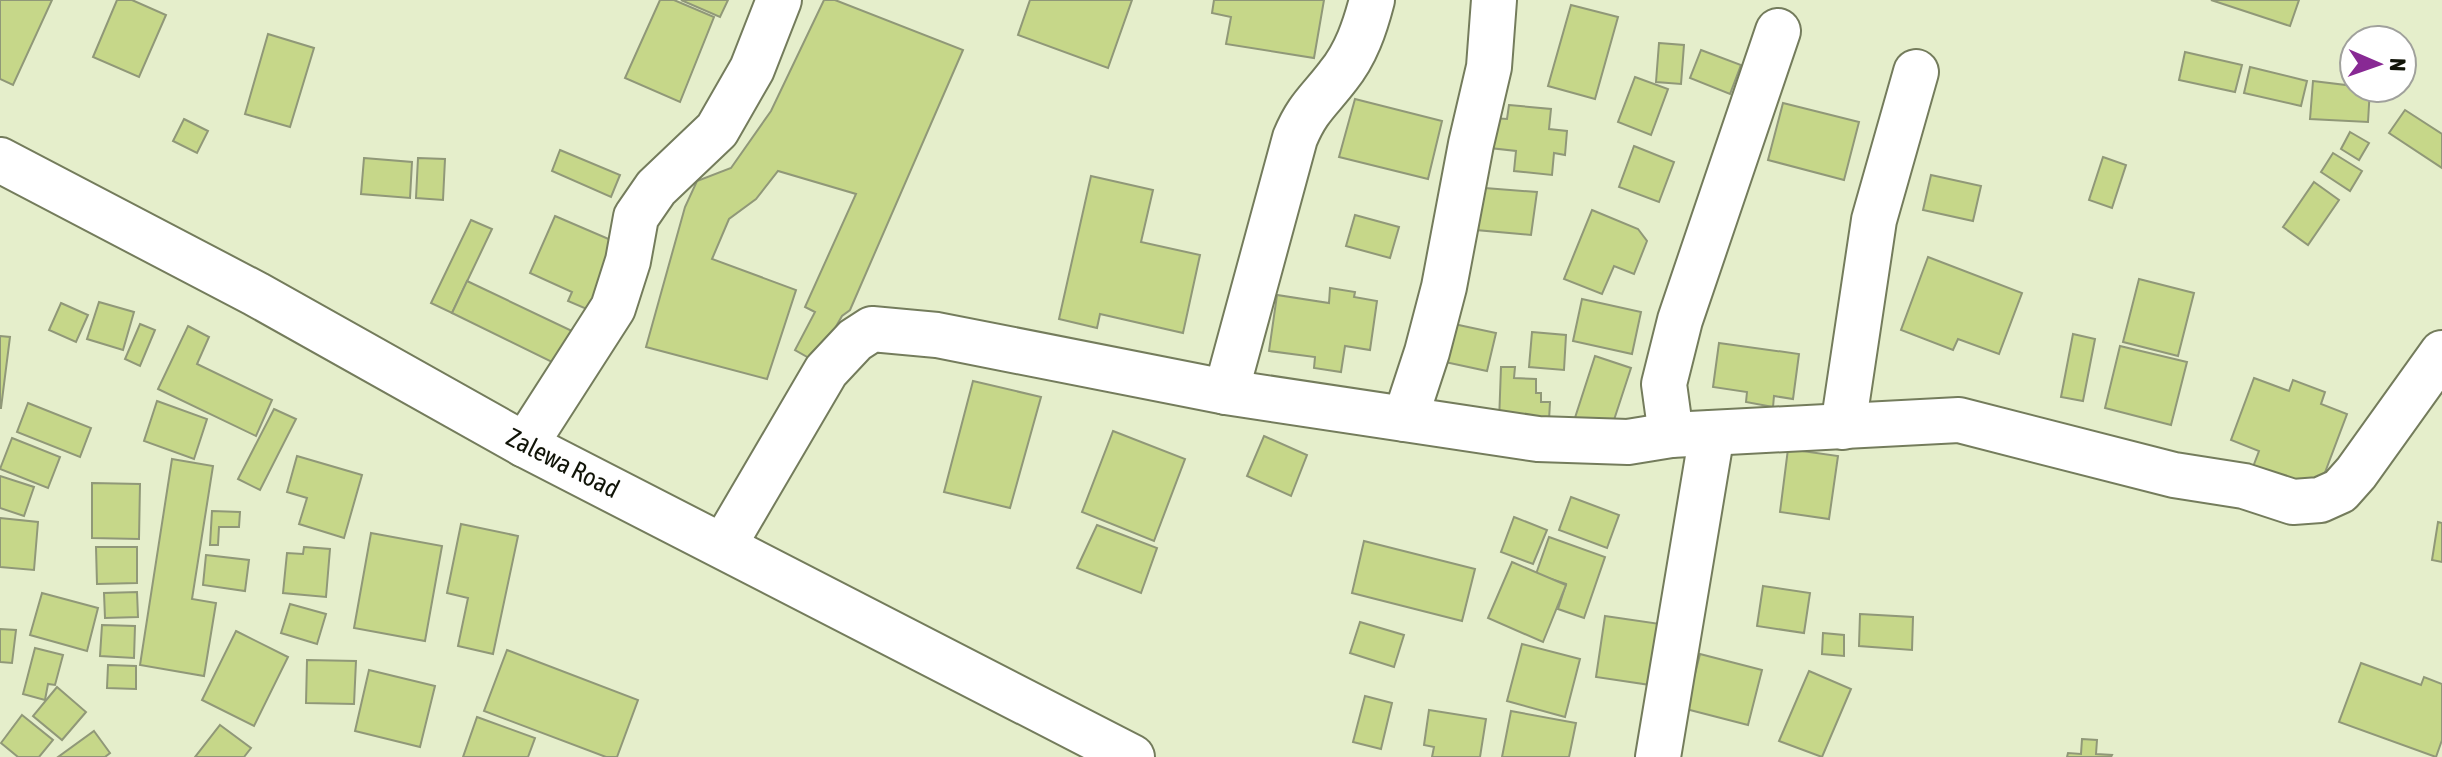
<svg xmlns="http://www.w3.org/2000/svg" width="2442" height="757" viewBox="0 0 2442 757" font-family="'Asap Condensed',sans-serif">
  <rect width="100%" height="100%" fill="#e5eecb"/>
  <!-- building -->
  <g fill="#c6d789" stroke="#909878" stroke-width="2">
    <polygon points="0,0 52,0 13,85 0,79"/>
    <polygon points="117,0 132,0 166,15 139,77 93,57"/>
    <polygon points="660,0 674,0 714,17 680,102 625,78"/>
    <polygon points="681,0 728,0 720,17"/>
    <polygon points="824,0 835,0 963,50 850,310 842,316 816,362 795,350 815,312 805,307 856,194 778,171 756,199 729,219 712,259 796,290 767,379 646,347 685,207 697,181 731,168 771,111"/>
    <polygon points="1030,0 1132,0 1108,68 1018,35"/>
    <polygon points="1214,0 1324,0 1314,58 1226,44 1231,17 1212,13"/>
    <polygon points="2211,0 2299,0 2290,26"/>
    <polygon points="1571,5 1618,17 1595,99 1548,86"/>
    <polygon points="268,34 314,48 290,127 245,114"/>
    <polygon points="1659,43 1684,45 1681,84 1656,82"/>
    <polygon points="1701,50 1741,65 1730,94 1690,78"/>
    <polygon points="2185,52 2242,65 2235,92 2179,80"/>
    <polygon points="2250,67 2307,81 2301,106 2244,93"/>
    <polygon points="1635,77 1668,89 1651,135 1618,122"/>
    <polygon points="2313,81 2370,88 2368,122 2310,119"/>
    <polygon points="1355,99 1442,121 1428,179 1339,157"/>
    <polygon points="1783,103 1859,122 1844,180 1768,160"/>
    <polygon points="1509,105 1551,109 1549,129 1567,131 1565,155 1554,153 1552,175 1514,171 1516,151 1490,148 1493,118 1507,119"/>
    <polygon points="2405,110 2442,134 2442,168 2389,133"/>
    <polygon points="184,119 208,131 197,153 173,141"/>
    <polygon points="2350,132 2369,143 2359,160 2341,149"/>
    <polygon points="1634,146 1674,162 1659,202 1619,187"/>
    <polygon points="560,150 620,175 611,197 552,171"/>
    <polygon points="2333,153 2362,171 2350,191 2321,172"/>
    <polygon points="2103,157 2126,165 2112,208 2089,200"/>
    <polygon points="364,158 412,162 410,198 361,194"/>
    <polygon points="418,158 445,159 443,200 416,198"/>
    <polygon points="1931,175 1981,186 1973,221 1923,210"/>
    <polygon points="1091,176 1153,190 1141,242 1200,255 1183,333 1100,314 1097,328 1059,319"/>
    <polygon points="2314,182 2339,200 2308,245 2283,227"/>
    <polygon points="1472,187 1537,192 1531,235 1465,229"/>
    <polygon points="1592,210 1638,229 1647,241 1634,274 1614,266 1602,294 1564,279"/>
    <polygon points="1355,215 1399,227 1390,258 1346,246"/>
    <polygon points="555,216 618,243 589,310 568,301 572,292 530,273"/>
    <polygon points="471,220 492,229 452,313 431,303"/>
    <polygon points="1928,257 2022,293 1999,354 1958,339 1953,350 1901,330"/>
    <polygon points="2139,279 2194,293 2178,356 2123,342"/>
    <polygon points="467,281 572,331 556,364 452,313"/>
    <polygon points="1330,288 1355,292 1354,297 1377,301 1370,350 1345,346 1341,372 1314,368 1315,357 1269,351 1277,295 1329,303"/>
    <polygon points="1582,299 1641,312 1632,354 1573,341"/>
    <polygon points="99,302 134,312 123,350 87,339"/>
    <polygon points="61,303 88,315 76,342 49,330"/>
    <polygon points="140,324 155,330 140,366 125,359"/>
    <polygon points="1454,324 1496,333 1487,371 1445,362"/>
    <polygon points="188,326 209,337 197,364 272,400 256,436 158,389"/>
    <polygon points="1532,332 1566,335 1564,370 1529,367"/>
    <polygon points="2073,334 2095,339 2083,401 2061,397"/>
    <polygon points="0,336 10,337 1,408 0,408"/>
    <polygon points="1719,343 1799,354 1793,399 1774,396 1773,407 1746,402 1747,392 1713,387"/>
    <polygon points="2120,346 2187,362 2171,425 2105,408"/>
    <polygon points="1595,356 1631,368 1612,426 1572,427"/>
    <polygon points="1501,367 1515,367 1514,378 1536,379 1536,393 1541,393 1541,402 1550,402 1549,420 1499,422"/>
    <polygon points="2254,378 2289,391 2293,380 2325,392 2321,404 2347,414 2318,491 2253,467 2259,451 2231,440"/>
    <polygon points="973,381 1041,397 1010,508 944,492"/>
    <polygon points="157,401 207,419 194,459 144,441"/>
    <polygon points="28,403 91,428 80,457 17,432"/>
    <polygon points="274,409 296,419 260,490 238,479"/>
    <polygon points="1113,431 1185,459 1154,541 1082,512"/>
    <polygon points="1264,436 1307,455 1291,496 1247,476"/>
    <polygon points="12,438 60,457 48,488 0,469"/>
    <polygon points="1788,449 1838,456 1829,519 1780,512"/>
    <polygon points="297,456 362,475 344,538 299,524 307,498 287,492"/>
    <polygon points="172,459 213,466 192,599 216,603 204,676 140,665"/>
    <polygon points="0,476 34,487 24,516 0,508"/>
    <polygon points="92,483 140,484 139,539 92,538"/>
    <polygon points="1571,497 1619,515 1607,548 1559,530"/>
    <polygon points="212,511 240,512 239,527 219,527 218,545 210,545"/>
    <polygon points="1514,517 1547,530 1533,564 1501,552"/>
    <polygon points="0,518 38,522 34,570 0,567"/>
    <polygon points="2438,522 2442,523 2442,562 2432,560"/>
    <polygon points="461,524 518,536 493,654 458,646 468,598 447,593"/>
    <polygon points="1097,525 1157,548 1141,593 1077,568"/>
    <polygon points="371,533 442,546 425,641 354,628"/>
    <polygon points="1549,537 1605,557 1584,618 1558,609 1566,584 1536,574"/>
    <polygon points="1364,541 1475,569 1462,621 1352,593"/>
    <polygon points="96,547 137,547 137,583 97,584"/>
    <polygon points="304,547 330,549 326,597 283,593 287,553 303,554"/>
    <polygon points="206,555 249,560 245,591 203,585"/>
    <polygon points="1512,562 1566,585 1543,642 1488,618"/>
    <polygon points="1763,586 1810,593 1804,633 1757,626"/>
    <polygon points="137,592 138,617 105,618 104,593"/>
    <polygon points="42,593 98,608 87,651 30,635"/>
    <polygon points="290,604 326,614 317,644 281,633"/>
    <polygon points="1860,614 1913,617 1912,650 1859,646"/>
    <polygon points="1605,616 1667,625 1657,686 1596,677"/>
    <polygon points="1360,622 1404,635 1394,667 1350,653"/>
    <polygon points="102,625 135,626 134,658 100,656"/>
    <polygon points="0,629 16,630 12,663 0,662"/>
    <polygon points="236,631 288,657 254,726 202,700"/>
    <polygon points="1823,633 1844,635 1844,656 1822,654"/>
    <polygon points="1522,644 1580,659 1565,717 1507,701"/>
    <polygon points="35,648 63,655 55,685 48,684 45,700 23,694"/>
    <polygon points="507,650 638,700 617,757 606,757 484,711"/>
    <polygon points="1700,654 1762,670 1748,725 1686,709"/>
    <polygon points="307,660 356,661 354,704 306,703"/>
    <polygon points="2361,663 2421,685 2424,677 2442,684 2442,740 2436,757 2339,722"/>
    <polygon points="108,665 136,666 136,689 107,688"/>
    <polygon points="369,670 435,686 420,747 355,731"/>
    <polygon points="1809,671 1851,689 1822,757 1779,741"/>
    <polygon points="57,687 86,712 62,740 33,716"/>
    <polygon points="1365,696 1392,703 1381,749 1353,742"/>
    <polygon points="1429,710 1486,719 1480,757 1432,757 1434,747 1424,745"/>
    <polygon points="1511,711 1576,723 1569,757 1502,757"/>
    <polygon points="22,715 53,740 39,757 18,757 1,743"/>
    <polygon points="477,717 535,738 528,757 463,757"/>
    <polygon points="220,725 251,748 244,757 195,757"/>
    <polygon points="94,731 110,753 105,757 58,757"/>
    <polygon points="2082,739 2097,740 2096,754 2112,755 2111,757 2067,757 2068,753 2081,754"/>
  </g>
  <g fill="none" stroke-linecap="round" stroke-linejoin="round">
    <defs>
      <g id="minor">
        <path d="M1226 392 1295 138C1308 107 1319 101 1338 76 1356 54 1365 27 1372 0"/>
        <polyline points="1405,419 1427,352 1444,287 1471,144 1489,67 1494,0"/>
        <polyline points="1843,427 1874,220 1916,72"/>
        <polyline points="1671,435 1664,384 1680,320 1778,31"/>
        <polyline points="525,445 613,308 628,261 636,217 656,188 717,130 752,69 779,0"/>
        <polyline points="724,545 826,371 855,340 872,329 937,335 1226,392 1538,439 1628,442 1671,435 1959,420 2174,475 2244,486 2293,502 2320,500 2340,491 2356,473 2442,353"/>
        <polyline points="1658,757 1712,433"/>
      </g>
      <polyline id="trunk" points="0,160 256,294 525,445 1132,757"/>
    </defs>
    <!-- minor casing -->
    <use href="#minor" stroke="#747c5c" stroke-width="48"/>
    <!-- trunk casing -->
    <use href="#trunk" stroke="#747c5c" stroke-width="48"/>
    <!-- minor -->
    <use href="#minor" stroke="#fff" stroke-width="44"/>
    <!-- trunk -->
    <use href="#trunk" stroke="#fff" stroke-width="44"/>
  </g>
  <g text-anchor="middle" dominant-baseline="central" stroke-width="7" stroke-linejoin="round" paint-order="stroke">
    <!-- street labels -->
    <g font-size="26" fill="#111408" stroke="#fff">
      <text transform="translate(563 463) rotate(27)">Zalewa Road</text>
    </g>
  </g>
  <!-- north arrow -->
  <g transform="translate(2378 64) rotate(92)"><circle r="38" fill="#ffffff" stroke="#a0a19c" stroke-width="2"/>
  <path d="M0-6L14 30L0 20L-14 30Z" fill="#882994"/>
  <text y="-12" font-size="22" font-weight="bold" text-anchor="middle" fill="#111408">N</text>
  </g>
</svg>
